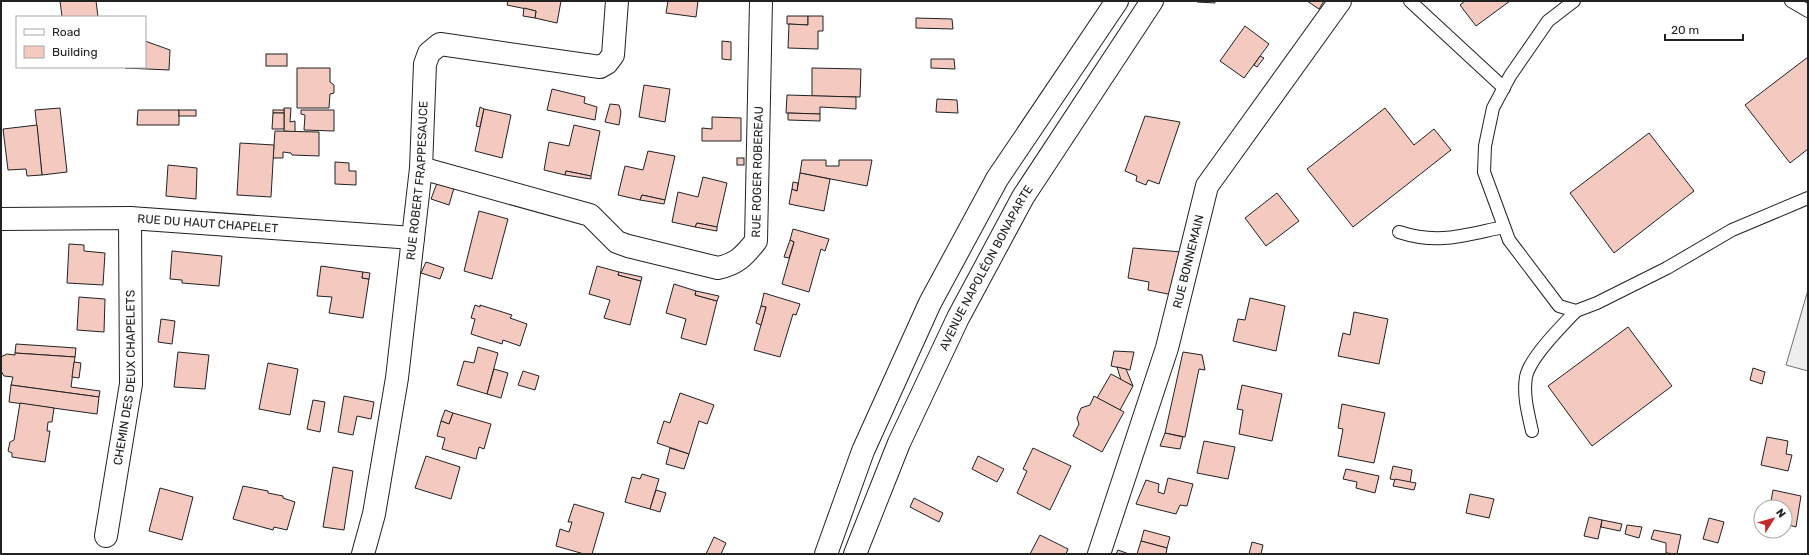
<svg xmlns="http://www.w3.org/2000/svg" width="1809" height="555" viewBox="0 0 1809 555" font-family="Rubik,sans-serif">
  <rect width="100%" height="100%" fill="#fff"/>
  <!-- green -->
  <polygon fill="#eee" stroke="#6f6f6f" points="1808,290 1808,371 1786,365"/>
  <!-- building -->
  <g fill="#f3c9c0" stroke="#222">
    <polygon points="60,1 96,1 98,17 62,17"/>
    <polygon points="508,1 561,1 557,23 535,18 536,11 507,5"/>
    <polygon points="668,1 698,1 696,17 666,13"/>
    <polygon points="1197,1 1215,1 1215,3 1197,2"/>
    <polygon points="1307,1 1324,1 1319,9"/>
    <polygon points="1465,1 1510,1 1476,26 1460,5"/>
    <polygon points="524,8 536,11 535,18 523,16"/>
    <polygon points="787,16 808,16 808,25 787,24"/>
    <polygon points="808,16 823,16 823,31 818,31 818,49 788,48 789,24 808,25"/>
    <polygon points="916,18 952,19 953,29 916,28"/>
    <polygon points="1245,26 1269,44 1244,78 1220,61"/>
    <polygon points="145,41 170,50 169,70 125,68 145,67"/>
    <polygon points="722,41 731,42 731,60 722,59"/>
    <rect x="266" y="54" width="21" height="12"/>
    <polygon points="1260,56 1264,58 1257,67 1254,65"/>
    <polygon points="1808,57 1808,149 1790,163 1745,105"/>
    <polygon points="931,59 954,59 955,69 931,68"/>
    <polygon points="297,68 330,68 330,82 334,85 334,93 330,94 329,108 297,108"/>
    <polygon points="812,68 861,69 860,97 812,96"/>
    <polygon points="644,85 670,89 665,122 639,117"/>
    <polygon points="552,89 585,97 584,103 597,107 595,120 547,110"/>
    <polygon points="787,95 856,97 856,109 820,107 820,114 786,113"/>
    <polygon points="937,99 957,100 958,113 936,112"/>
    <polygon points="610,104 619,105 621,112 619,125 605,122"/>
    <polygon points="480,107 484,109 480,127 476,126"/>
    <polygon points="60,108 67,172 42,175 35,110"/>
    <polygon points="284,108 291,108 290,122 295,121 295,132 284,131"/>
    <polygon points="1385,108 1414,145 1434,129 1451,150 1353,227 1307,169"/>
    <polygon points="484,109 511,115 502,158 475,151"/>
    <polygon points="138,110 179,110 179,125 137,125"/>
    <rect x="179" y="110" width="17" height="6"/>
    <rect x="273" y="110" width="11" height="3"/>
    <polygon points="301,110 334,110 334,131 304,130 305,115 301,114"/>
    <polygon points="273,113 284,113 284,129 272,129"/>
    <polygon points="788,113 820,114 820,121 788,120"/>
    <polygon points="1145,116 1180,122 1159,184 1148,180 1146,185 1136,181 1137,176 1125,171"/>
    <polygon points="712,117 741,118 741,141 702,141 702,128 712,129"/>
    <polygon points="37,125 42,175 27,176 26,169 8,170 3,129"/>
    <polygon points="574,125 600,131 591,176 566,171 565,175 544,170 549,142 569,146"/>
    <polygon points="275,131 319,132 319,156 292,155 291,153 283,152 283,158 273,158"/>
    <polygon points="1649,133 1694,191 1614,253 1570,193"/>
    <polygon points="240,143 274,145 271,197 237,195"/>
    <polygon points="648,151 675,156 665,200 642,195 640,200 618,195 625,166 643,170"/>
    <rect x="737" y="158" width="7" height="7"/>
    <polygon points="802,160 826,160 826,166 839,166 839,160 872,160 867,186 800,173"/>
    <polygon points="335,162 349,163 349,171 356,171 356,185 335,184"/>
    <polygon points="168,165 197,168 196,199 166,196"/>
    <polygon points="566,171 591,176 591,179 565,175"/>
    <polygon points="800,173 830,179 824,211 789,204 792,189 797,191"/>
    <polygon points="703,177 727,183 717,227 697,223 695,227 672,222 678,192 698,197"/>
    <polygon points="793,182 798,183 797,191 792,189"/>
    <polygon points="437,183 454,188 449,205 431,199"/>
    <polygon points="1277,193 1299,221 1266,246 1245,218"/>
    <polygon points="642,195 665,200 664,204 640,200"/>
    <polygon points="479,211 508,219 492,279 464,271"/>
    <polygon points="697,223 717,227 717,231 695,227"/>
    <polygon points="793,229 829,239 825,251 821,249 809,292 782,284 794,242 790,240"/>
    <polygon points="790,240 794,242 789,258 784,257"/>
    <polygon points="69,244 84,245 84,251 105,253 103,285 67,283"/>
    <polygon points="1133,248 1182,252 1173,295 1148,290 1149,282 1128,278"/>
    <polygon points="172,251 222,256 219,286 182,283 182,280 170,279"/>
    <polygon points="426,262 444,268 440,279 421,273"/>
    <polygon points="321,266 363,272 362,278 369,279 363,318 329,313 332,297 317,296"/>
    <polygon points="597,266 619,272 618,275 641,281 630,325 604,318 610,300 589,294"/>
    <polygon points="363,272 370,273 369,279 362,278"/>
    <polygon points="619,272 642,277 641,281 618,275"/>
    <polygon points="674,284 696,291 695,295 717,301 706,345 681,338 686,319 666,313"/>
    <polygon points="696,291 719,296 717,301 695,295"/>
    <polygon points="764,293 800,304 796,315 793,314 780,357 754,350 766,307 761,306"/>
    <polygon points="79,297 105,299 104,332 77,330"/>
    <polygon points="1250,298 1285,306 1276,351 1233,341 1238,319 1245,320"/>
    <polygon points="475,305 480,307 480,305 512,315 510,318 527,324 520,346 503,340 502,344 471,334 475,319 471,318"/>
    <polygon points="761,306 766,307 761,325 756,323"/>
    <polygon points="1354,312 1388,319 1379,364 1338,356 1343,333 1350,335"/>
    <polygon points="161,319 175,321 172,344 158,342"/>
    <polygon points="1628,327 1672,386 1592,446 1548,386"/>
    <polygon points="16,344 76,348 75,357 15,353"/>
    <polygon points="478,347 498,353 487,394 457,385 464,361 474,363"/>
    <polygon points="1114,351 1134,352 1130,370 1111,366"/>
    <polygon points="178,352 209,355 205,389 174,387"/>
    <polygon points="1183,352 1202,355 1205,370 1199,369 1185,437 1165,433"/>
    <polygon points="15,353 75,357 71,387 100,391 99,397 11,385 13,377 4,376 1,371 1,357 7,354 15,355"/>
    <polygon points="74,362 81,363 79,378 72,377"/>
    <polygon points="268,363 298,369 290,415 259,409"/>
    <polygon points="1117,367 1126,369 1133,386 1121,380"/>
    <polygon points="1753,368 1765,372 1762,384 1750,380"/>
    <polygon points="494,369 508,373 501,398 487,394"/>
    <polygon points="523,371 539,376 535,390 518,385"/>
    <polygon points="1111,374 1133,386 1120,410 1097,398"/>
    <polygon points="11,385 99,397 97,414 9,402"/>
    <polygon points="1242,385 1282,394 1272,441 1239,434 1243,410 1237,409"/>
    <polygon points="680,393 714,405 707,424 699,421 689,454 657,443 664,421 670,423"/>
    <polygon points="344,396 374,402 371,419 357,416 353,435 338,432"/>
    <polygon points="1094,396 1124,412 1102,452 1073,436 1079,424 1077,418 1081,408 1090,405"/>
    <polygon points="313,400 325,402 320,432 307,429"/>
    <polygon points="20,403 54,408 52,422 48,422 47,431 50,431 45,462 12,457 12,453 8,451 10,442 14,440"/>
    <polygon points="1342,404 1385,413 1374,463 1338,456 1343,429 1338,428"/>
    <polygon points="445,410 453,413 449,424 441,421"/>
    <polygon points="453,413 491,424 484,449 479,447 476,459 442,449 445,438 437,436 441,421 449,424"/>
    <polygon points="1165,433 1183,437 1180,449 1160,446"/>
    <polygon points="1767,437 1788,441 1786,454 1792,455 1788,471 1761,465"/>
    <polygon points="1204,441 1235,447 1228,479 1197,473"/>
    <polygon points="670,448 689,454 684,469 666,464"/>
    <polygon points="1033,448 1071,466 1050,510 1017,493 1027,471 1023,469"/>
    <polygon points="426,456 460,467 451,499 415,488"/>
    <polygon points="978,456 1004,469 997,482 972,469"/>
    <polygon points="1393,466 1412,470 1410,483 1390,479"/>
    <polygon points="333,467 353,471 344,530 323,527"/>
    <polygon points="1346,469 1379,476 1375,493 1356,488 1357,482 1343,479"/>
    <polygon points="642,474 659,479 650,509 625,502 632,477 640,479"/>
    <polygon points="1168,478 1193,484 1187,506 1180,505 1176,514 1136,504 1146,480 1159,484 1158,492 1164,494"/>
    <polygon points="1395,479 1416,483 1414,490 1393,486"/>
    <polygon points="243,486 268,491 268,493 283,496 283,498 295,502 287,530 274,527 273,530 233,519"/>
    <polygon points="160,488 193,497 182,540 149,531"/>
    <polygon points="656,490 666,493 660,512 650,509"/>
    <polygon points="1773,490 1801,496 1796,527 1785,524 1785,507 1770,507"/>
    <polygon points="1470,494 1494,499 1489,518 1466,513"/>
    <polygon points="914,498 943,513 939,522 910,507"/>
    <polygon points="574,504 604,513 592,554 584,554 556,546 560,529 569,532 572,522 568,522"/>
    <polygon points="1589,517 1602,520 1598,539 1584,536"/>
    <polygon points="1709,518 1724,522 1718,543 1703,539"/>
    <polygon points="1602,520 1622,524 1620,531 1601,527"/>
    <polygon points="1627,525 1642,527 1639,538 1625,534"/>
    <polygon points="1144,530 1170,537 1167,548 1141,541"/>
    <polygon points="1654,530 1681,535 1677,554 1666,553 1666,543 1651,539"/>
    <polygon points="1040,535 1068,549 1066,554 1030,554"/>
    <polygon points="714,537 726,543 721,554 706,554"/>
    <polygon points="1141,541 1167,548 1166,554 1137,554"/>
    <polygon points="1252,542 1263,545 1261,554 1249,554"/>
    <polygon points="1118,550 1129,554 1116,554"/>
  </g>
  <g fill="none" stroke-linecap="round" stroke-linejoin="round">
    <defs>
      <g id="lane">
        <polyline points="1410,1 1504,88"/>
        <polyline points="1574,1 1548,21 1510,76 1493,108 1485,146 1484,172 1509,240 1559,306 1576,311 1597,303 1667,268 1732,230 1808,198"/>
        <polyline points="1791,1 1808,11"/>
        <path d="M1399 232C1439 245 1464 235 1504 227"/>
        <path d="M1532 431C1528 413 1523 395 1526 377 1530 357 1563 325 1576 311"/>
      </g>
      <g id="street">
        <path id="s1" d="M421 168 590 215 617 242 628 246 718 268C737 264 744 256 756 241L761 1"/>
        <path id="s2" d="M1 219 130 218 413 238"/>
        <path id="s3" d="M106 536 131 384 130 218"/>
        <path id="s4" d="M363 554 374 514 397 378 421 168 425 64 429 53 440 44 600 67 607 63 613 55 617 1"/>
        <path id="s5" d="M1099 554 1167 348 1207 186 1340 1"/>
      </g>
      <g id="primary">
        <polyline points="826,554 863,451 930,303 997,179 1117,1"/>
        <path id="s6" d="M855 554 899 443 958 318 1023 197 1152 1"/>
      </g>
    </defs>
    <!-- lane casing -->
    <use href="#lane" stroke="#222" stroke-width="14"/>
    <!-- street casing -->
    <use href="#street" stroke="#222" stroke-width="24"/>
    <!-- primary casing -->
    <use href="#primary" stroke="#222" stroke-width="24"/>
    <!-- lane -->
    <use href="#lane" stroke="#fff" stroke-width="12"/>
    <!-- street -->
    <use href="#street" stroke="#fff" stroke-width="22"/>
    <!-- primary -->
    <use href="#primary" stroke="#fff" stroke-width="22"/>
  </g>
  <g text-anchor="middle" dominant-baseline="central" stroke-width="3" stroke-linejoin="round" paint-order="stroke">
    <!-- street labels -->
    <g font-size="12" fill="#222" stroke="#fff">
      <text stroke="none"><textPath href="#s1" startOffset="435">RUE ROGER ROBEREAU</textPath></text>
      <text stroke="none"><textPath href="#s4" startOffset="378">RUE ROBERT FRAPPESAUCE</textPath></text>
      <text stroke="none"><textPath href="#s2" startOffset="207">RUE DU HAUT CHAPELET</textPath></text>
      <text stroke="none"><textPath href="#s5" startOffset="306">RUE BONNEMAIN</textPath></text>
      <text stroke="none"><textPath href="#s6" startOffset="315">AVENUE NAPOLÉON BONAPARTE</textPath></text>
      <text stroke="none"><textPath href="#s3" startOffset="160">CHEMIN DES DEUX CHAPELETS</textPath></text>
    </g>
  </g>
  <!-- border -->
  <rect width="1809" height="555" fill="none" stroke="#222222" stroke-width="4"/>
  <!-- legend -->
  <rect x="16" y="16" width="130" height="52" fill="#ffffff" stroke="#a7a7a7"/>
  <rect x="24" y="29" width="20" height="6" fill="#ffffff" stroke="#a7a7a7"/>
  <text x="52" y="36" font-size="12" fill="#222222">Road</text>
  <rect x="24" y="46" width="20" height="12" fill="#f3c9c0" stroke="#a7a7a7"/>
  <text x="52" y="56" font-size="12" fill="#222222">Building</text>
  <!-- north arrow -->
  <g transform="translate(1773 519) rotate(53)"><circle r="19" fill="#ffffff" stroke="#a7a7a7"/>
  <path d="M0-3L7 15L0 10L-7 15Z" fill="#c62828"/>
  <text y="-6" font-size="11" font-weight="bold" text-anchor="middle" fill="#222222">N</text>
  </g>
  <!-- scale -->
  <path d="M1665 34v6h78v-6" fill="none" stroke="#222222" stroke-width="2"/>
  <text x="1671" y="34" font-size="12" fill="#222222" stroke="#ffffff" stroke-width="3" paint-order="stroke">20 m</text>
</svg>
